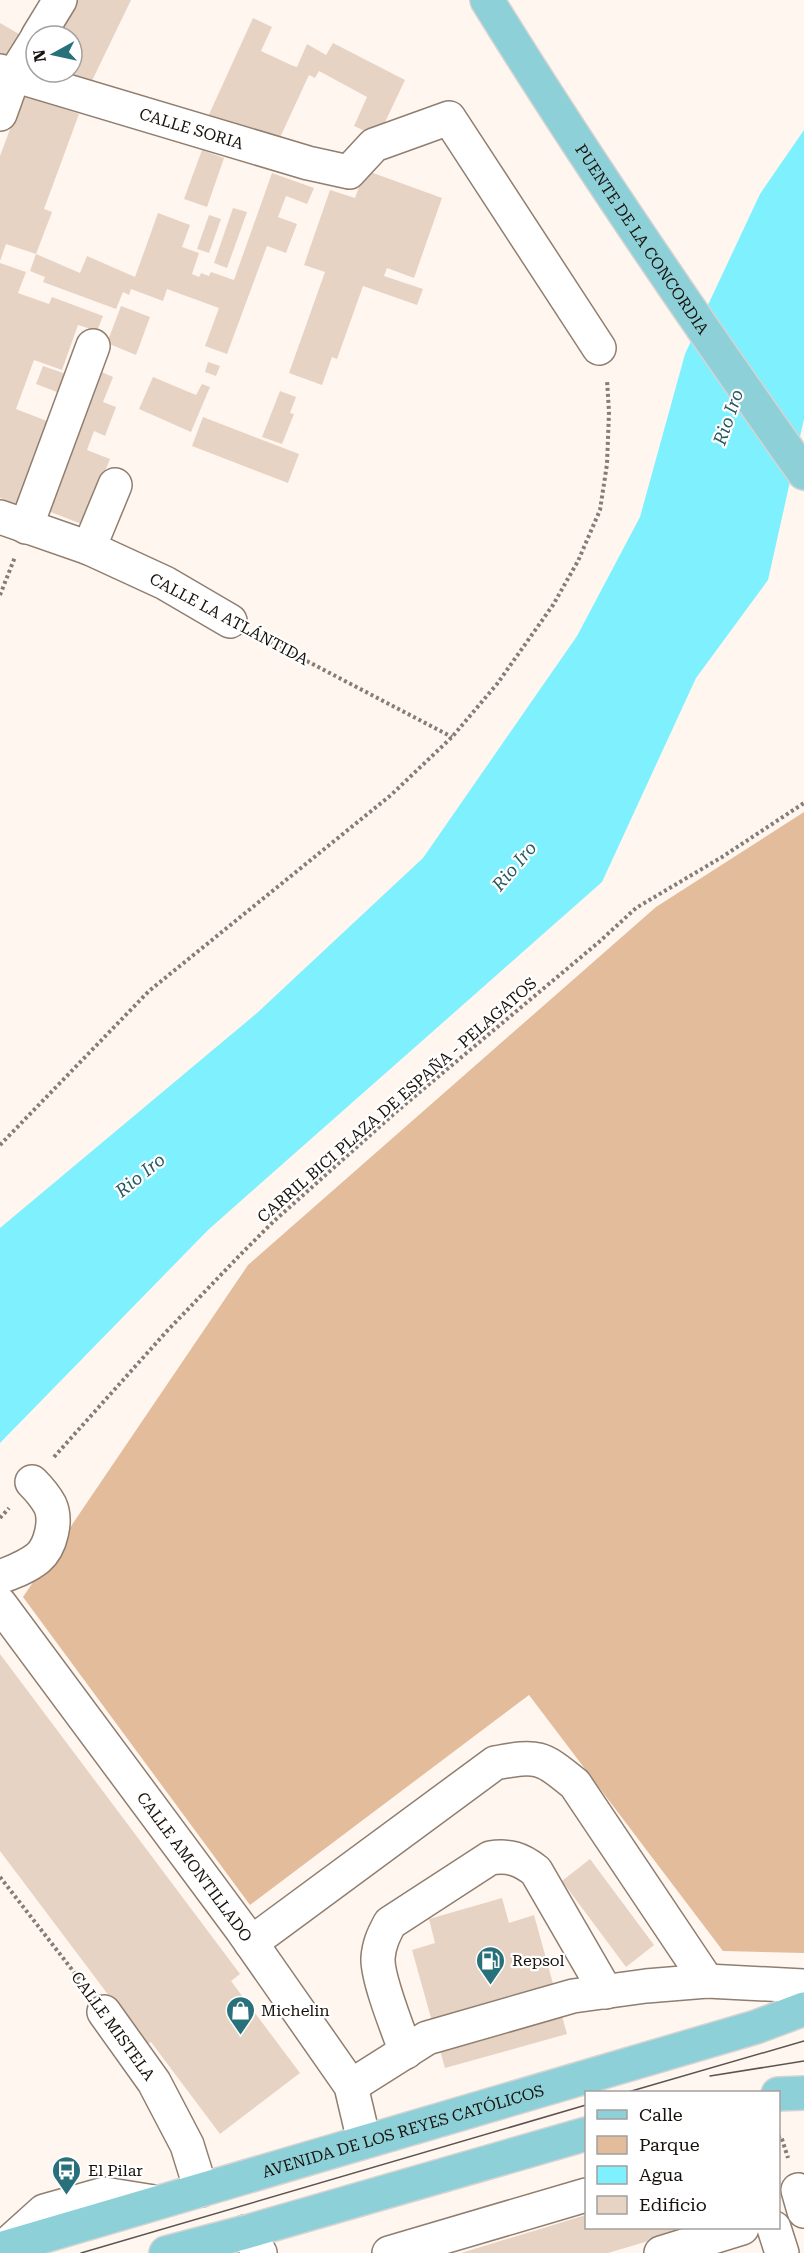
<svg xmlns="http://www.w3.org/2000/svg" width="804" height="2253" viewBox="0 0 804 2253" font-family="'Roboto Serif',serif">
  <rect width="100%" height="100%" fill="#fff6f0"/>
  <!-- green -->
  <polygon fill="#e3bc9b" points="804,812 804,1953 723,1951 529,1695 250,1905 23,1597 248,1265 656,907"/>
  <!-- water -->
  <polygon fill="#7ef0fe" points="804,130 804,419 768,580 696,678 602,882 208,1230 0,1443 0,1228 257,1013 423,858 577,636 640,517 685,354 760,194"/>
  <!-- building -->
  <g fill="#e7d3c3">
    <polygon points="77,0 131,0 89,87 46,72 72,72 72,36 57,36"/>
    <polygon points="253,18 272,27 261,51 291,65 297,67 307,44 326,55 333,43 405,80 378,137 354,126 367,97 319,71 315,78 309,75 277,144 206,121"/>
    <polygon points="0,23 26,38 13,62 0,57"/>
    <polygon points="23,94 79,114 44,209 52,212 36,254 6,244 0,261 0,156"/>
    <polygon points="202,150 224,158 207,207 184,199"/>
    <polygon points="365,170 442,198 414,278 387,268 384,276 423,289 417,305 363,286 337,359 332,357 322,385 289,373 325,272 304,265 330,190 355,198"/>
    <polygon points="272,173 314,188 307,204 286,196 278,217 297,224 286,253 267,246 227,354 205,346 219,308 167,289 163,301 131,289 129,295 123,292 116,309 43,282 45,277 30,271 36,254 80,273 87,256 135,277 158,213 190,225 182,247 199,253 192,274 199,277 201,273 209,276 211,272 234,280"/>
    <polygon points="233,208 247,212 227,268 214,263"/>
    <polygon points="209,215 221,219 209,253 197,249"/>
    <polygon points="0,263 26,272 18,293 49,304 52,297 103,316 97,331 78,325 62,370 34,360 16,409 47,421 17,504 0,498"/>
    <polygon points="121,306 150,317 136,355 107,343"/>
    <polygon points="208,362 220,366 216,376 205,372"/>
    <polygon points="43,366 69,375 62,394 36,384"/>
    <polygon points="97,370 113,377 103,402 116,407 105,436 94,431 87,450 110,459 84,525 43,509"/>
    <polygon points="153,377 196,395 202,384 210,387 191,432 139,409"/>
    <polygon points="280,391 296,397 290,413 294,414 282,444 262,437"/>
    <polygon points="203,417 299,454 288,483 192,446"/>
    <polygon points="0,1654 240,1974 231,1981 300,2073 220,2134 151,2042 146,2045 0,1851"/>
    <polygon points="590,1859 654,1945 626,1967 562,1881"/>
    <polygon points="502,1898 509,1923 534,1915 567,2034 445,2068 412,1950 435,1943 429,1919"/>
    <polygon points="586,2215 586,2228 692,2228 608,2253 461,2253"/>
  </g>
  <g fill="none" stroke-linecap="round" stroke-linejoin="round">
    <defs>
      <g id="minor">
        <polyline points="38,36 60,0"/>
        <path id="s1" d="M0 71 308 163 349 172 374 145 449 118 599 348"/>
        <polyline points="0,114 14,75 36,40"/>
        <polyline points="0,517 89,548 165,583 230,621"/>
        <polyline points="26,527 93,346"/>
        <polyline points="89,548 115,485"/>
        <path d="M0 1577C13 1572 27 1567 38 1558 51 1547 57 1520 50 1505 45 1496 39 1489 32 1482"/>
        <path id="s2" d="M0 1604 242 1930 351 2086 364 2141"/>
        <path d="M251 1943 495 1763C538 1755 541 1756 575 1784L707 1981"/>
        <polyline points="104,2012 154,2082 187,2145 201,2190"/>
        <path d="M406 2052C398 2030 377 1978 378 1958 379 1944 384 1934 390 1923L490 1858C509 1855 521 1859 536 1871L606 1992"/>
        <polyline points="351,2086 427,2038 573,1996 646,1986 707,1981 804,1986"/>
        <polyline points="798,2190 804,2211"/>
        <polyline points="774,2228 782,2253"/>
        <polyline points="246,2232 260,2253"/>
        <polyline points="3,2248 44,2211 104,2194 154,2202"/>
        <polyline points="389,2253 586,2195"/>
        <polyline points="661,2253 742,2228"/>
      </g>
      <g id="major">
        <path id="s3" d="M487 0C587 162 694 318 804 473"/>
        <polyline points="778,2094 804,2093"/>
        <path id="s4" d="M0 2249 756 2027 804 2009"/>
        <polyline points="166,2253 246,2232 586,2134"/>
      </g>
    </defs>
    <!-- minor casing -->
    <use href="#minor" stroke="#907e6f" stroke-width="36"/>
    <!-- major casing -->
    <use href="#major" stroke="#d5d4d3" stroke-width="36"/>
    <!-- path -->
    <g stroke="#857d77" stroke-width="4" stroke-dasharray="3 3" stroke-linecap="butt">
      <polyline points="0,595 15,557"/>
      <polyline points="259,636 452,737"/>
      <polyline points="0,1145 149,991 391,795 452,737 497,684 553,605 578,561 600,510 607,464 609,412 607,380"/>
      <polyline points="54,1457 167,1331 240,1255 274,1221 396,1112 599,942 636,908 722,857 804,803"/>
      <polyline points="0,1518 9,1508"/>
      <polyline points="0,1877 84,1985"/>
      <polyline points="778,2137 781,2136 788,2158"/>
    </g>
    <!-- minor -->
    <use href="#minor" stroke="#fff" stroke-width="33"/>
    <!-- major -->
    <use href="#major" stroke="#8ed0d8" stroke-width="33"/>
    <!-- tram -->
    <g stroke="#5b544e" stroke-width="1.5">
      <polyline points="710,2076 804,2061"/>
      <polyline points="628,2092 804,2041"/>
      <polyline points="81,2253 586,2105"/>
    </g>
  </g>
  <!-- icons -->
  <defs>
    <symbol id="fuel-pin" viewBox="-11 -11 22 30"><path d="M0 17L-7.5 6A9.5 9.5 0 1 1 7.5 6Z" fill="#28717a" stroke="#fff"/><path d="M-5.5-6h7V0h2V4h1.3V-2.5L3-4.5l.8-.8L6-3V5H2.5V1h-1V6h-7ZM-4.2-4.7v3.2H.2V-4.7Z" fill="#fff"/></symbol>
    <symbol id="shop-pin" viewBox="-11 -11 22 30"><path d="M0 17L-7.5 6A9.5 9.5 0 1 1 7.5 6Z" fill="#28717a" stroke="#fff"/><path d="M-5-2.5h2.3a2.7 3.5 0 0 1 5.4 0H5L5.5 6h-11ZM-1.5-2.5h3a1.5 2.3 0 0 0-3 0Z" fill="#fff"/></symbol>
    <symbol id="bus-pin" viewBox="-11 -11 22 30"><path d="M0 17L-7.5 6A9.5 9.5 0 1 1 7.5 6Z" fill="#28717a" stroke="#fff"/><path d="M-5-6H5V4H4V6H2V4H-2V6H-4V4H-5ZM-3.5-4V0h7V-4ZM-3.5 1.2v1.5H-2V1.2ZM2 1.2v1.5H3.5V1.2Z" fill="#fff"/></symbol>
  </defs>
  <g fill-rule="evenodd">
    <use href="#fuel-pin" x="474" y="1944" width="33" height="45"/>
    <use href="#shop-pin" x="224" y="1994" width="33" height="45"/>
    <use href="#bus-pin" x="50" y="2154" width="33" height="45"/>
  </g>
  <g text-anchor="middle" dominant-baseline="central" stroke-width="4.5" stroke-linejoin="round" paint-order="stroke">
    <!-- street labels -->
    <g font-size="16" fill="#18120c" stroke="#fff">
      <text stroke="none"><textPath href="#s1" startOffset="200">CALLE SORIA</textPath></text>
      <text stroke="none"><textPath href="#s3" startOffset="285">PUENTE DE LA CONCORDIA</textPath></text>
      <text transform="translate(229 619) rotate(28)">CALLE LA ATLÁNTIDA</text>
      <text transform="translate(397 1100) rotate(-41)">CARRIL BICI PLAZA DE ESPAÑA - PELAGATOS</text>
      <text stroke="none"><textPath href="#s2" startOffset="327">CALLE AMONTILLADO</textPath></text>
      <text transform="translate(113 2026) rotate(54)">CALLE MISTELA</text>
      <text stroke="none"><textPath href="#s4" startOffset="420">AVENIDA DE LOS REYES CATÓLICOS</textPath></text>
    </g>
    <!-- poi labels -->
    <g font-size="16" fill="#18120c" stroke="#fff" text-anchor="start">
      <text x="512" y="1960">Repsol</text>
      <text x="261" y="2010">Michelin</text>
      <text x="88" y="2170">El Pilar</text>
    </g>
    <!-- water labels -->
    <g font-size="18" font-style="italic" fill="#285a60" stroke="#fff">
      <text transform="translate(728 417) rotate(-71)">Rio Iro</text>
      <text transform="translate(514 866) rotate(-50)">Rio Iro</text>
      <text transform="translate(140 1175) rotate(-39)">Rio Iro</text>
    </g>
  </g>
  <!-- legend -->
  <rect x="585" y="2091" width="195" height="138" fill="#ffffff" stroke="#a3a09e" stroke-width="1.5"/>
  <rect x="597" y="2110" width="30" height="9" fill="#8ed0d8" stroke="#a3a09e" stroke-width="1.5"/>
  <text x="639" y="2121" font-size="18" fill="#18120c">Calle</text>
  <rect x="597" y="2136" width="30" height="18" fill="#e3bc9b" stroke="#a3a09e" stroke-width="1.5"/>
  <text x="639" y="2151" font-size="18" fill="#18120c">Parque</text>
  <rect x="597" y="2166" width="30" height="18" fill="#7ef0fe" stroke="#a3a09e" stroke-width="1.5"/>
  <text x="639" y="2181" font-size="18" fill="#18120c">Agua</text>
  <rect x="597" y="2196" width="30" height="18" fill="#e7d3c3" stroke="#a3a09e" stroke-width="1.5"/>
  <text x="639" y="2211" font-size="18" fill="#18120c">Edificio</text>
  <!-- north arrow -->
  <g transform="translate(54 54) rotate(262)"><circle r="28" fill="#ffffff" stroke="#a3a09e" stroke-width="1.5"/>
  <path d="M0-4.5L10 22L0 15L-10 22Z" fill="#28717a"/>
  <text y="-9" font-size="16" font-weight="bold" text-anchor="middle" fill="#18120c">N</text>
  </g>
</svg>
